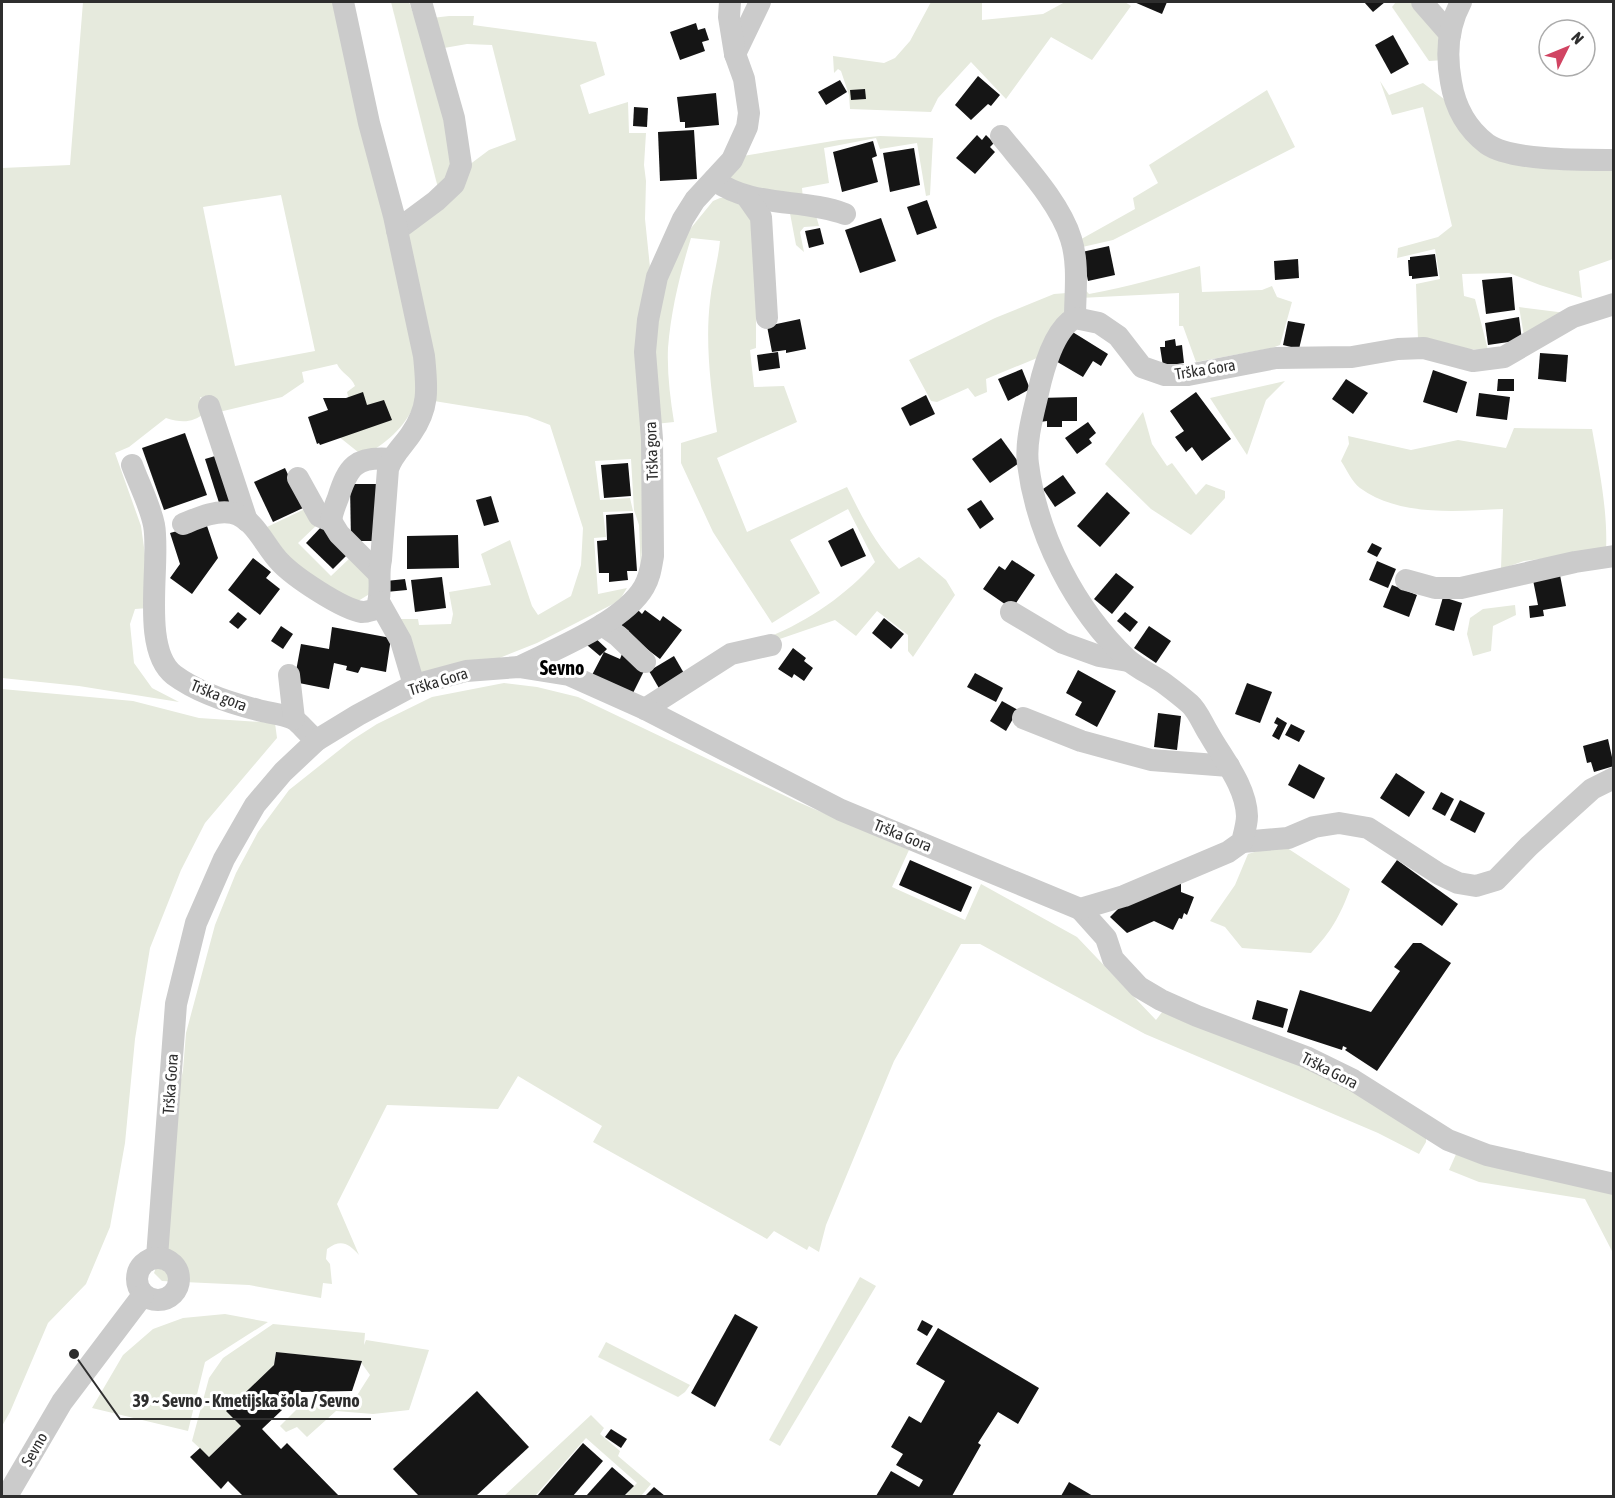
<svg xmlns="http://www.w3.org/2000/svg" width="1615" height="1498" viewBox="0 0 1615 1498" font-family="'Asap Condensed',sans-serif">
  <rect width="100%" height="100%" fill="#fff"/>
  <!-- green -->
  <g fill="#e6eadd" fill-rule="evenodd">
    <path d="M83 2H338L420 366C418 378 419 393 415 403 406 427 384 445 363 456L338 436 352 412 347 392 355 386C351 376 342 374 337 364L302 372 304 382 282 397 219 412 208 399 200 397 205 413C192 423 182 423 166 418L129 447 115 453 141 526 148 576 149 608 135 609 130 624 134 663 152 688 179 702 79 686 2 678V168L70 165ZM281 195 315 351 235 366 203 207Z"/>
    <polygon points="391,2 409,2 442,93 452,176 439,192"/>
    <polygon points="931,2 982,2 982,20 1043,14 1065,2 1125,2 1131,6 1092,60 1051,37 1006,99 971,62 938,98 931,112 850,109 849,95 841,71 838,69 834,73 833,56 884,63 895,58 910,41"/>
    <polygon points="1396,2 1415,2 1445,44 1444,60 1429,61 1392,7"/>
    <polygon points="449,16 474,16 473,25 596,42 605,75 580,85 589,114 628,102 629,133 646,133 644,165 646,181 645,219 651,277 641,575 639,525 634,510 631,459 595,461 600,500 630,498 633,511 603,512 606,537 594,538 598,594 627,588 619,601 537,643 497,659 420,678 398,619 418,619 419,625 451,624 453,614 449,592 491,585 481,554 510,540 532,606 538,615 571,596 581,565 583,528 550,425 527,416 434,401 407,234 469,165 489,150 516,140 492,45 467,44 444,48 432,18"/>
    <polygon points="1380,81 1389,95 1423,83 1444,99 1477,147 1613,170 1613,259 1579,271 1582,298 1540,285 1509,273 1462,274 1464,296 1475,299 1488,350 1456,349 1418,339 1416,284 1440,279 1435,249 1397,258 1398,248 1438,237 1452,226 1423,107 1392,115"/>
    <polygon points="1267,90 1295,147 1113,240 1078,248 1076,242 1135,209 1133,198 1158,183 1149,165"/>
    <polygon points="880,136 933,138 930,195 926,196 917,143 880,149 876,138 824,148 829,183 802,188 803,200 727,183 743,156 839,140"/>
    <path d="M720 198H727L742 206 751 215 756 277V348L750 350 754 387 784 386 797 422 717 458 747 532 847 487C862 517 876 545 899 569L919 557 946 580 955 595 913 657 908 651V635L877 611 856 636 835 620 771 642 769 637C808 621 848 594 875 562L848 509 790 540 820 593 772 623 713 532 681 463V443L717 432C711 389 705 344 710 301 712 281 718 261 720 241L691 238C680 274 671 310 668 348 667 372 670 397 674 422L655 424 656 332 669 266 691 228 713 201Z"/>
    <polygon points="789,208 815,212 819,226 804,227 800,232 804,252 796,245"/>
    <path d="M1200 266 1202 292 1262 290 1272 286 1277 297 1292 302 1280 345 1272 348 1196 362 1183 326H1179V293L1080 298 1082 286 1089 294C1127 287 1163 277 1200 266Z"/>
    <polygon points="1067,293 1070,303 1042,356 986,379 987,392 975,397 968,388 937,402 931,401 909,360 995,318 1054,294"/>
    <polygon points="1519,307 1566,313 1524,336"/>
    <polygon points="1285,381 1266,400 1247,455 1210,398"/>
    <polygon points="1143,412 1152,444 1167,466 1172,463 1196,495 1206,484 1225,491 1225,498 1191,535 1151,509 1105,464"/>
    <path d="M1514 428 1592 429C1599 468 1608 511 1606 551L1524 561 1501 569 1503 509C1457 511 1400 517 1360 488 1352 482 1347 470 1341 461L1349 444 1348 436 1411 450 1458 440 1506 448Z"/>
    <polygon points="309,507 320,522 298,543 331,576 351,557 372,577 371,593 355,603 292,562 267,527"/>
    <polygon points="1515,605 1516,615 1493,626 1491,651 1473,656 1467,634 1470,618 1483,609"/>
    <path d="M504 683 537 687 578 697 798 802 909 850 892 887 965 920 981 884 1077 937 1156 1020 1166 1007 1333 1073 1426 1134V1142L1419 1154 1378 1133 1145 1034 980 944H961L894 1061 826 1225 819 1252 809 1246 807 1250 774 1231 767 1239 593 1142 602 1126 518 1076 498 1109 387 1105 337 1204 359 1255C348 1243 341 1239 327 1249L326 1259 330 1264 332 1284 323 1283 321 1298 249 1285 162 1281 154 1273 157 1265 177 1101 183 1070 186 1033 215 925 236 873 258 832 289 790 352 740 377 724 432 697Z"/>
    <polygon points="2,689 133,701 199,718 275,723 277,738 205,823 181,870 150,948 135,1039 125,1143 110,1227 86,1284 48,1323 10,1412 2,1426"/>
    <path d="M1281 844 1350 889C1340 916 1331 932 1311 953L1242 948 1225 927 1210 921 1235 885 1248 854Z"/>
    <polygon points="1457,1152 1613,1187 1613,1253 1585,1199 1479,1182 1449,1170"/>
    <polygon points="860,1277 876,1286 780,1446 769,1440"/>
    <polygon points="225,1314 268,1322 205,1362 188,1431 92,1408 123,1355 153,1329 183,1318"/>
    <polygon points="273,1324 365,1333 364,1345 366,1340 429,1350 409,1410 373,1414 336,1411 307,1437 297,1427 286,1432 280,1426 307,1399 356,1397 370,1375 360,1361 276,1352 274,1365 227,1411 241,1426 209,1457 192,1441 209,1378 223,1358"/>
    <polygon points="606,1342 690,1385 685,1392 678,1397 598,1357"/>
    <polygon points="591,1415 604,1428 600,1434 620,1451 618,1456 651,1484 641,1496 625,1496 637,1483 586,1438 535,1496 504,1496"/>
  </g>
  <!-- building -->
  <g fill="#151515">
    <polygon points="1134,2 1167,2 1162,14"/>
    <polygon points="1364,2 1385,2 1373,12"/>
    <polygon points="696,23 698,30 705,28 709,40 702,42 705,51 680,60 670,32"/>
    <polygon points="1393,35 1409,64 1391,74 1375,45"/>
    <polygon points="978,76 1000,95 991,106 988,104 971,120 955,105"/>
    <polygon points="840,80 847,92 826,105 818,92"/>
    <polygon points="865,89 866,99 851,100 850,90"/>
    <polygon points="716,93 719,125 685,128 685,122 680,122 677,97"/>
    <polygon points="634,107 648,108 647,127 633,126"/>
    <polygon points="694,130 697,179 660,181 658,132"/>
    <polygon points="977,135 982,140 986,135 994,143 990,147 995,152 975,174 956,158"/>
    <polygon points="873,141 877,156 872,158 878,182 842,192 833,152"/>
    <polygon points="914,148 920,185 890,192 883,153"/>
    <polygon points="927,200 937,228 917,235 907,207"/>
    <polygon points="881,218 896,261 860,273 845,230"/>
    <polygon points="820,228 824,244 809,248 805,231"/>
    <polygon points="1109,246 1115,275 1088,281 1082,252"/>
    <polygon points="1435,254 1438,276 1412,279 1412,276 1409,276 1408,260 1410,260 1410,257"/>
    <polygon points="1298,259 1299,278 1275,280 1274,261"/>
    <polygon points="1512,277 1515,310 1486,314 1482,280"/>
    <polygon points="1519,317 1522,340 1488,345 1485,323"/>
    <polygon points="800,319 806,349 786,353 786,350 772,352 767,326"/>
    <polygon points="1288,321 1305,324 1299,349 1283,345"/>
    <polygon points="1071,331 1108,354 1101,366 1093,361 1083,377 1054,360"/>
    <polygon points="1175,339 1176,346 1182,345 1184,363 1163,366 1160,347 1165,347 1165,341"/>
    <polygon points="778,352 780,368 759,371 757,355"/>
    <polygon points="1540,353 1568,355 1566,382 1538,379"/>
    <polygon points="1022,369 1030,389 1008,401 998,379"/>
    <polygon points="1433,370 1467,382 1457,413 1423,402"/>
    <polygon points="1346,379 1368,393 1353,414 1332,399"/>
    <polygon points="1498,379 1514,379 1514,391 1497,391"/>
    <polygon points="363,392 367,405 384,400 392,420 320,445 319,443 317,444 308,417 328,410 323,398 346,398"/>
    <polygon points="1196,392 1231,439 1202,461 1192,447 1186,452 1175,437 1184,431 1170,411"/>
    <polygon points="1479,393 1510,397 1507,420 1476,416"/>
    <polygon points="926,395 935,414 910,426 901,408"/>
    <polygon points="1077,397 1077,421 1062,421 1062,427 1047,427 1047,421 1040,422 1040,398"/>
    <polygon points="1088,422 1096,433 1089,439 1092,443 1077,454 1065,438"/>
    <polygon points="185,433 207,495 164,510 142,448"/>
    <polygon points="1001,438 1019,463 990,483 972,459"/>
    <polygon points="222,454 238,504 221,509 205,459"/>
    <polygon points="628,463 631,496 604,498 601,465"/>
    <polygon points="285,468 303,508 273,522 254,482"/>
    <polygon points="1063,475 1076,493 1055,507 1043,489"/>
    <polygon points="350,484 376,484 377,541 351,541"/>
    <polygon points="1107,492 1130,513 1100,547 1077,526"/>
    <polygon points="491,496 499,522 484,526 476,500"/>
    <polygon points="981,500 994,519 980,529 967,509"/>
    <polygon points="633,513 637,571 627,571 628,580 609,582 609,573 599,573 597,541 607,540 606,515"/>
    <polygon points="206,523 218,558 192,594 170,578 180,564 170,533"/>
    <polygon points="322,526 350,552 333,569 306,543"/>
    <polygon points="853,528 866,556 841,567 828,541"/>
    <polygon points="458,535 459,568 407,569 407,536"/>
    <polygon points="1372,543 1382,548 1377,557 1367,552"/>
    <polygon points="253,558 271,572 266,578 280,589 260,615 228,590"/>
    <polygon points="1012,560 1035,575 1012,609 983,589 999,566 1005,570"/>
    <polygon points="1377,561 1396,569 1388,588 1369,580"/>
    <polygon points="1116,573 1134,587 1112,614 1094,599"/>
    <polygon points="1560,575 1566,606 1543,610 1544,616 1530,618 1529,606 1538,605 1533,580"/>
    <polygon points="442,577 446,608 415,612 411,580"/>
    <polygon points="405,579 407,590 386,592 386,581"/>
    <polygon points="1392,585 1417,595 1409,617 1383,607"/>
    <polygon points="1443,597 1462,603 1454,631 1435,625"/>
    <polygon points="635,607 642,614 645,610 660,621 663,616 682,630 660,659 627,634 629,631 621,625"/>
    <polygon points="238,612 247,619 238,629 229,622"/>
    <polygon points="1125,612 1138,622 1130,632 1117,621"/>
    <polygon points="884,618 904,634 891,649 872,633"/>
    <polygon points="281,626 293,634 283,649 271,641"/>
    <polygon points="1149,626 1171,641 1156,663 1134,648"/>
    <polygon points="332,627 391,638 386,672 361,667 358,673 346,670 347,666 334,663 329,689 294,682 301,644 329,649"/>
    <polygon points="592,635 607,649 604,652 620,659 622,654 644,671 632,695 592,675 604,652 600,656 581,640"/>
    <polygon points="793,648 806,658 804,661 813,668 804,681 794,674 792,678 778,669"/>
    <polygon points="674,656 685,675 660,690 649,671"/>
    <polygon points="1078,670 1116,691 1097,727 1075,715 1082,702 1066,693"/>
    <polygon points="975,673 1003,688 996,702 967,687"/>
    <polygon points="1247,683 1272,692 1260,723 1235,714"/>
    <polygon points="1002,701 1018,710 1006,731 990,721"/>
    <polygon points="1158,713 1181,716 1177,750 1154,747"/>
    <polygon points="1277,717 1287,723 1279,740 1272,736 1278,725 1274,723"/>
    <polygon points="1291,724 1305,731 1299,742 1285,735"/>
    <polygon points="1608,739 1614,766 1594,772 1591,762 1587,763 1583,746"/>
    <polygon points="1299,764 1325,778 1314,799 1288,785"/>
    <polygon points="1396,773 1425,792 1409,817 1380,798"/>
    <polygon points="1441,792 1454,799 1445,816 1432,809"/>
    <polygon points="1460,800 1485,813 1475,833 1450,820"/>
    <polygon points="910,860 972,887 961,912 899,885"/>
    <polygon points="1397,860 1458,904 1442,926 1381,882"/>
    <polygon points="1181,883 1181,892 1194,897 1187,915 1184,913 1182,919 1179,918 1173,930 1154,921 1127,933 1110,917 1127,900"/>
    <polygon points="1413,943 1421,943 1451,963 1377,1071 1345,1050 1347,1048 1343,1046 1342,1050 1287,1032 1300,990 1371,1012 1400,971 1394,967"/>
    <polygon points="1257,1000 1288,1009 1283,1028 1252,1019"/>
    <polygon points="735,1314 758,1327 715,1407 691,1393"/>
    <polygon points="922,1320 933,1326 927,1336 917,1330"/>
    <polygon points="938,1328 1039,1388 1018,1424 998,1412 978,1443 981,1445 952,1496 876,1496 891,1471 919,1487 923,1480 896,1465 903,1454 891,1447 909,1416 921,1423 945,1381 916,1364"/>
    <polygon points="276,1352 362,1361 352,1391 301,1392 262,1429 281,1449 287,1443 339,1496 243,1496 228,1481 221,1489 190,1457 200,1448 209,1457 241,1426 226,1411 274,1365"/>
    <polygon points="477,1391 529,1447 476,1496 419,1496 393,1469"/>
    <polygon points="611,1429 627,1439 621,1448 605,1437"/>
    <polygon points="583,1443 603,1461 573,1496 537,1496"/>
    <polygon points="612,1467 634,1486 624,1496 586,1496"/>
    <polygon points="1069,1482 1093,1496 1061,1496"/>
    <polygon points="654,1487 665,1496 645,1496"/>
  </g>
  <g fill="none" stroke-linecap="round" stroke-linejoin="round">
    <!-- minor -->
    <g stroke="#cbcbcb" stroke-width="22">
      <polyline points="1422,2 1450,34"/>
      <path d="M1461 2C1448 26 1446 55 1451 82 1455 107 1466 128 1487 144 1511 161 1583 160 1614 160"/>
      <polyline points="735,54 760,2"/>
      <path d="M1001 136C1025 166 1060 203 1071 239 1079 264 1075 293 1075 318"/>
      <path d="M714 180C752 208 802 198 845 214"/>
      <polyline points="747,197 761,217 767,318"/>
      <polyline points="397,230 436,201 454,184 461,165 454,118 421,2"/>
      <polyline points="209,406 247,521"/>
      <path d="M132 465C139 484 150 505 154 525 161 562 140 649 174 675 197 692 230 703 258 710 268 713 284 714 293 719 301 723 307 734 317 740"/>
      <polyline points="298,478 319,516 331,521 339,534 378,573"/>
      <path d="M331 521C332 512 335 506 338 498 348 466 356 456 391 459"/>
      <path d="M183 524C198 518 215 510 232 513 255 518 265 547 280 562 294 577 342 609 362 612 367 612 372 610 376 609 383 594 377 576 381 560L388 469C392 455 403 446 411 434 430 407 427 387 424 356L394 216 369 123 343 2"/>
      <polyline points="1406,580 1435,588 1461,588 1575,562 1614,556"/>
      <polyline points="379,602 401,641 414,685"/>
      <polyline points="1011,612 1063,643 1099,656 1128,661"/>
      <polyline points="602,625 618,636 645,662"/>
      <path d="M519 667C555 649 624 622 644 587 650 577 651 567 653 556L652 439 645 352 648 320 657 277 683 219 695 200 732 160 747 127 749 113 744 79 735 54 729 17 730 2"/>
      <polyline points="289,675 294,719"/>
      <polyline points="645,709 731,654 771,645"/>
      <polyline points="1023,718 1081,741 1151,760 1229,766"/>
      <polyline points="1242,842 1288,838 1314,827 1339,823 1368,828 1439,874 1458,883 1476,886 1496,880 1529,846 1592,789 1614,778"/>
      <polyline points="1080,909 1106,938 1113,959 1139,987 1161,1000 1197,1016 1306,1057 1353,1080 1448,1140 1487,1155 1614,1184"/>
      <path d="M157 1257 176 1004 196 923 224 859 255 805 283 772 317 740 358 715 414 685 466 671 519 667 569 675 645 709 841 810 1080 909 1124 896 1228 852 1242 842C1244 834 1247 824 1247 816 1246 786 1223 759 1209 734 1203 725 1198 711 1190 704 1182 697 1173 690 1165 684 1153 675 1138 669 1127 659 1075 609 1037 536 1028 464 1025 443 1033 414 1038 393 1043 370 1054 329 1075 318L1099 323 1118 336 1142 367 1165 375H1188L1276 358 1352 357 1398 349 1424 348 1473 361 1504 357 1573 317 1614 304"/>
      <circle cx="158" cy="1279" r="21"/>
      <polyline points="7,1496 62,1402 143,1295"/>
    </g>
  </g>
  <g text-anchor="middle" dominant-baseline="central" stroke-width="6" stroke-linejoin="round" paint-order="stroke">
    <!-- street labels -->
    <g font-size="16" fill="#2e2e2e" stroke="#fff">
      <text transform="translate(1205 369) rotate(-9)">Trška Gora</text>
      <text transform="translate(651 451) rotate(-92)">Trška gora</text>
      <text transform="translate(438 681) rotate(-17)">Trška Gora</text>
      <text transform="translate(219 695) rotate(22)">Trška gora</text>
      <text transform="translate(903 835) rotate(22)">Trška Gora</text>
      <text transform="translate(1330 1070) rotate(27)">Trška Gora</text>
      <text transform="translate(170 1084) rotate(-86)">Trška Gora</text>
      <text transform="translate(34 1449) rotate(-60)">Sevno</text>
    </g>
    <!-- quarter labels -->
    <g font-size="20" font-weight="bold" fill="#000" stroke="#fff">
      <text x="562" y="667">Sevno</text>
    </g>
  </g>
  <!-- callouts -->
  <path fill="none" stroke="#2e2e2e" stroke-width="2" d="M74 1354L120 1419H371"/>
  <circle fill="#2e2e2e" stroke="#fff" stroke-width="2" cx="74" cy="1354" r="6"/>
  <g font-size="18" text-anchor="middle" font-weight="bold" fill="#2e2e2e" stroke="#fff" stroke-width="6" stroke-linejoin="round" paint-order="stroke">
    <text x="246" y="1407">39 ~ Sevno - Kmetijska šola / Sevno</text>
  </g>
  <!-- border -->
  <rect width="1615" height="1498" fill="none" stroke="#2e2e2e" stroke-width="6"/>
  <!-- north arrow -->
  <g transform="translate(1567 48) rotate(47)"><circle r="28" fill="#ffffff" stroke="#ababab" stroke-width="1.5"/>
  <path d="M0-4.5L10 22L0 15L-10 22Z" fill="#d14462"/>
  <text y="-9" font-size="16" font-weight="bold" text-anchor="middle" fill="#2e2e2e">N</text>
  </g>
</svg>
